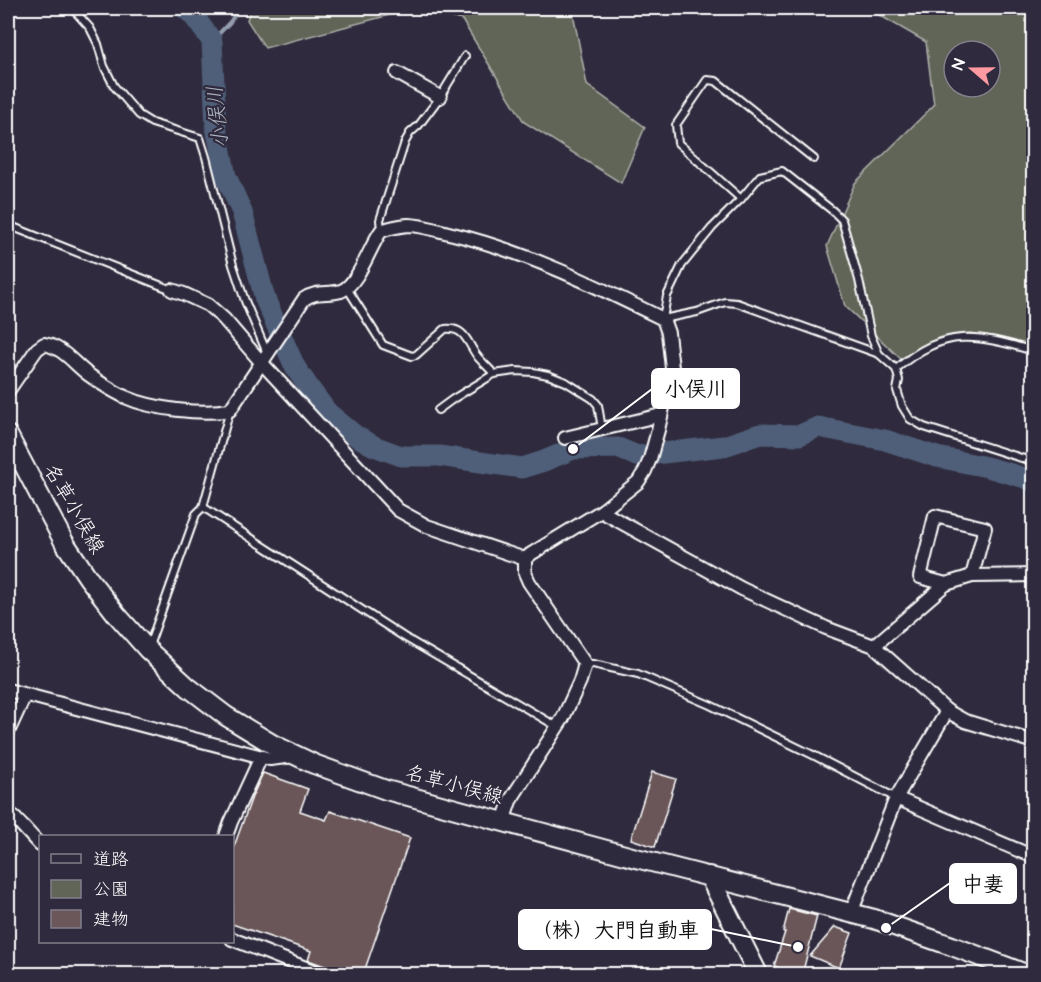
<svg xmlns="http://www.w3.org/2000/svg" width="1041" height="982" viewBox="0 0 1041 982" font-family="'Architects Daughter','Klee One',sans-serif">
  <rect width="100%" height="100%" fill="#2f2a3d"/>
  <filter id="ink" filterUnits="userSpaceOnUse"><feTurbulence type="fractalNoise" baseFrequency=".0167" numOctaves="2"/><feDisplacementMap in="SourceGraphic" scale="12" xChannelSelector="R" yChannelSelector="G"/><feConvolveMatrix kernelMatrix="1 2 1 2 8 2 1 2 1" color-interpolation-filters="sRGB"/></filter>
  <g filter="url(#ink)">
    <!-- green -->
    <g fill="#606558" stroke="#b0b2ac" stroke-width="1.5" fill-rule="evenodd">
      <polygon points="251,8 572,8 587,85 645,127 621,183 524,122 462,20 416,8 265,48 247,20"/>
      <path d="M867 8H1033V346L1007 339 970 333 938 338 901 359 845 306 827 246 855 183 934 105 926 42ZM954 51H990V87H954Z"/>
    </g>
    <g fill="none" stroke-linecap="round" stroke-linejoin="round">
      <!-- stream -->
      <polyline stroke="#959eaf" stroke-width="4" points="212,41 230,22 239,8"/>
      <!-- river -->
      <polyline stroke="#4f5e79" stroke-width="21" points="185,8 193,15 212,41 216,127 226,176 242,212 265,299 295,367 310,389 327,412 356,436 374,446 401,456 439,456 522,468 544,461 573,449 618,448 637,456 724,446 760,434 800,435 818,427 885,440 937,457 987,467 1025,478 1034,482"/>
    </g>
    <!-- building -->
    <g fill="#6b5659" stroke="#fff" stroke-width="1.5">
      <polygon points="652,772 676,779 655,847 631,839"/>
      <polygon points="263,773 308,789 300,811 326,820 330,811 410,838 363,975 350,975 308,960 311,951 232,924 232,852 252,797"/>
      <polygon points="789,909 817,916 802,975 775,975 777,967 774,966 785,932 783,932"/>
      <polygon points="835,927 852,933 839,968 810,956"/>
    </g>
    <g fill="none" stroke-linecap="round" stroke-linejoin="round">
      <defs>
        <g id="lane">
          <polyline points="72,8 90,28 98,44 104,66 114,86 139,115 152,123 200,138 206,157 233,265 245,301 267,353"/>
          <polyline points="741,199 678,143 676,125 707,80 716,81 814,159"/>
          <polyline points="8,225 172,290"/>
          <polyline points="381,230 380,220 405,142 410,133 419,125 440,97 465,56"/>
          <path d="M347 288 383 345 412 356 416 355 445 329C465 327 467 342 477 356 482 362 489 368 494 374"/>
          <polyline points="879,354 871,336 859,280 842,220 833,211 782,171 760,176 741,199 712,228 682,265 667,296 663,319 697,312 725,302 737,303 879,354 896,369 899,380 897,390 902,406 910,419 924,427 1034,462"/>
          <path d="M896 369C946 327 975 334 1034 351"/>
          <polyline points="438,410 453,399 494,374 515,371 533,372 548,375 566,382 593,399 598,405 602,429"/>
          <polyline points="203,507 404,637 556,726"/>
          <polyline points="149,646 196,514 203,507 230,410"/>
          <polyline points="585,664 593,664 638,674 710,705 813,755 896,798"/>
        </g>
        <g id="street">
          <polyline points="397,73 440,97"/>
          <polyline points="172,290 184,294 208,305 224,319 261,362 398,510 427,526 525,559"/>
          <path d="M8 391 37 349 44 344C63 347 74 364 89 375 100 383 113 391 125 397 152 409 201 415 230 410L304 299C317 290 327 295 341 291 358 285 370 246 381 231 389 228 399 226 408 225 422 225 439 231 453 234 527 252 596 286 663 319L668 333 672 368 658 430 650 459 645 471 638 482 603 510 531 554 525 559V573L529 582 585 664 580 681 563 718 510 801 503 822"/>
          <polyline points="565,438 661,415"/>
          <polyline points="603,510 606,514 742,589 826,628 874,646 947,711 965,721 1034,742"/>
          <polyline points="946,584 920,577 935,516 985,528 972,576"/>
          <polyline points="874,646 946,584 972,576 1034,575"/>
          <polyline points="8,690 270,759 294,756"/>
          <polyline points="8,732 25,695"/>
          <polyline points="896,798 1034,857"/>
          <path d="M8 812C20 822 29 834 40 845"/>
          <polyline points="226,836 231,822 261,757"/>
          <polyline points="851,913 896,798 947,711"/>
          <polyline points="232,939 321,974"/>
        </g>
        <g id="secondary">
          <polyline points="8,435 64,542 89,579 117,615 148,650 188,687 226,716 272,744 314,764 386,790 636,858 874,919 952,946 1026,974"/>
          <polyline points="709,876 758,974"/>
        </g>
      </defs>
      <!-- lane casing -->
      <use href="#lane" stroke="#fff" stroke-width="10"/>
      <!-- street casing -->
      <use href="#street" stroke="#fff" stroke-width="16"/>
      <!-- secondary casing -->
      <use href="#secondary" stroke="#fff" stroke-width="22"/>
      <!-- lane -->
      <use href="#lane" stroke="#2f2a3d" stroke-width="6"/>
      <!-- street -->
      <use href="#street" stroke="#2f2a3d" stroke-width="12"/>
      <!-- secondary -->
      <use href="#secondary" stroke="#2f2a3d" stroke-width="18"/>
    </g>
  </g>
  <g text-anchor="middle" dominant-baseline="central" stroke-width="4.5" stroke-linejoin="round" paint-order="stroke">
    <!-- street labels -->
    <g font-size="20" fill="#fff" stroke="#2f2a3d">
      <text transform="translate(74 509) rotate(60)">名草小俣線</text>
      <text transform="translate(454 785) rotate(15)">名草小俣線</text>
    </g>
    <!-- water labels -->
    <g font-size="21" font-style="italic" fill="#b0b7c3" stroke="#2f2a3d">
      <text transform="translate(218 117) rotate(-96)">小俣川</text>
    </g>
  </g>
  <!-- callouts -->
  <path fill="none" stroke="#fff" stroke-width="2" d="M573 449L652 389M886 928L950 883M798 947L711 929"/>
  <g fill="#fff" stroke="#2f2a3d" stroke-width="2">
    <circle cx="573" cy="449" r="6"/>
    <circle cx="886" cy="928" r="6"/>
    <circle cx="798" cy="947" r="6"/>
  </g>
  <g fill="#fff" stroke="#fff" stroke-width="2">
    <rect x="652" y="369" width="87" height="39" rx="6"/>
    <rect x="950" y="864" width="66" height="39" rx="6"/>
    <rect x="519" y="910" width="192" height="39" rx="6"/>
  </g>
  <g font-size="21" text-anchor="middle" font-weight="bold" fill="#111">
    <text x="696" y="396">小俣川</text>
    <text x="983" y="891">中妻</text>
    <text x="615" y="937">（株）大門自動車</text>
  </g>
  <!-- margin -->
  <rect width="1041" height="982" fill="none" stroke="#2f2a3d" stroke-width="30"/>
  <rect x="15" y="15" width="1011" height="952" fill="none" stroke="#fff" stroke-width="2" filter="url(#ink)"/>
  <!-- legend -->
  <rect x="39" y="835" width="195" height="108" fill="#2f2a3d" stroke="#827f8b" stroke-width="1.5"/>
  <rect x="51" y="854" width="30" height="9" fill="#2f2a3d" stroke="#827f8b" stroke-width="1.5"/>
  <text x="93" y="865" font-size="18" fill="#ffffff">道路</text>
  <rect x="51" y="880" width="30" height="18" fill="#606558" stroke="#827f8b" stroke-width="1.5"/>
  <text x="93" y="895" font-size="18" fill="#ffffff">公園</text>
  <rect x="51" y="910" width="30" height="18" fill="#6b5659" stroke="#827f8b" stroke-width="1.5"/>
  <text x="93" y="925" font-size="18" fill="#ffffff">建物</text>
  <!-- north arrow -->
  <g transform="translate(972 69) rotate(290)"><circle r="28" fill="#2f2a3d" stroke="#827f8b" stroke-width="1.5"/>
  <path d="M0-4.5L10 22L0 15L-10 22Z" fill="#ff9aa2"/>
  <text y="-9" font-size="16" font-weight="bold" text-anchor="middle" fill="#ffffff">N</text>
  </g>
</svg>
